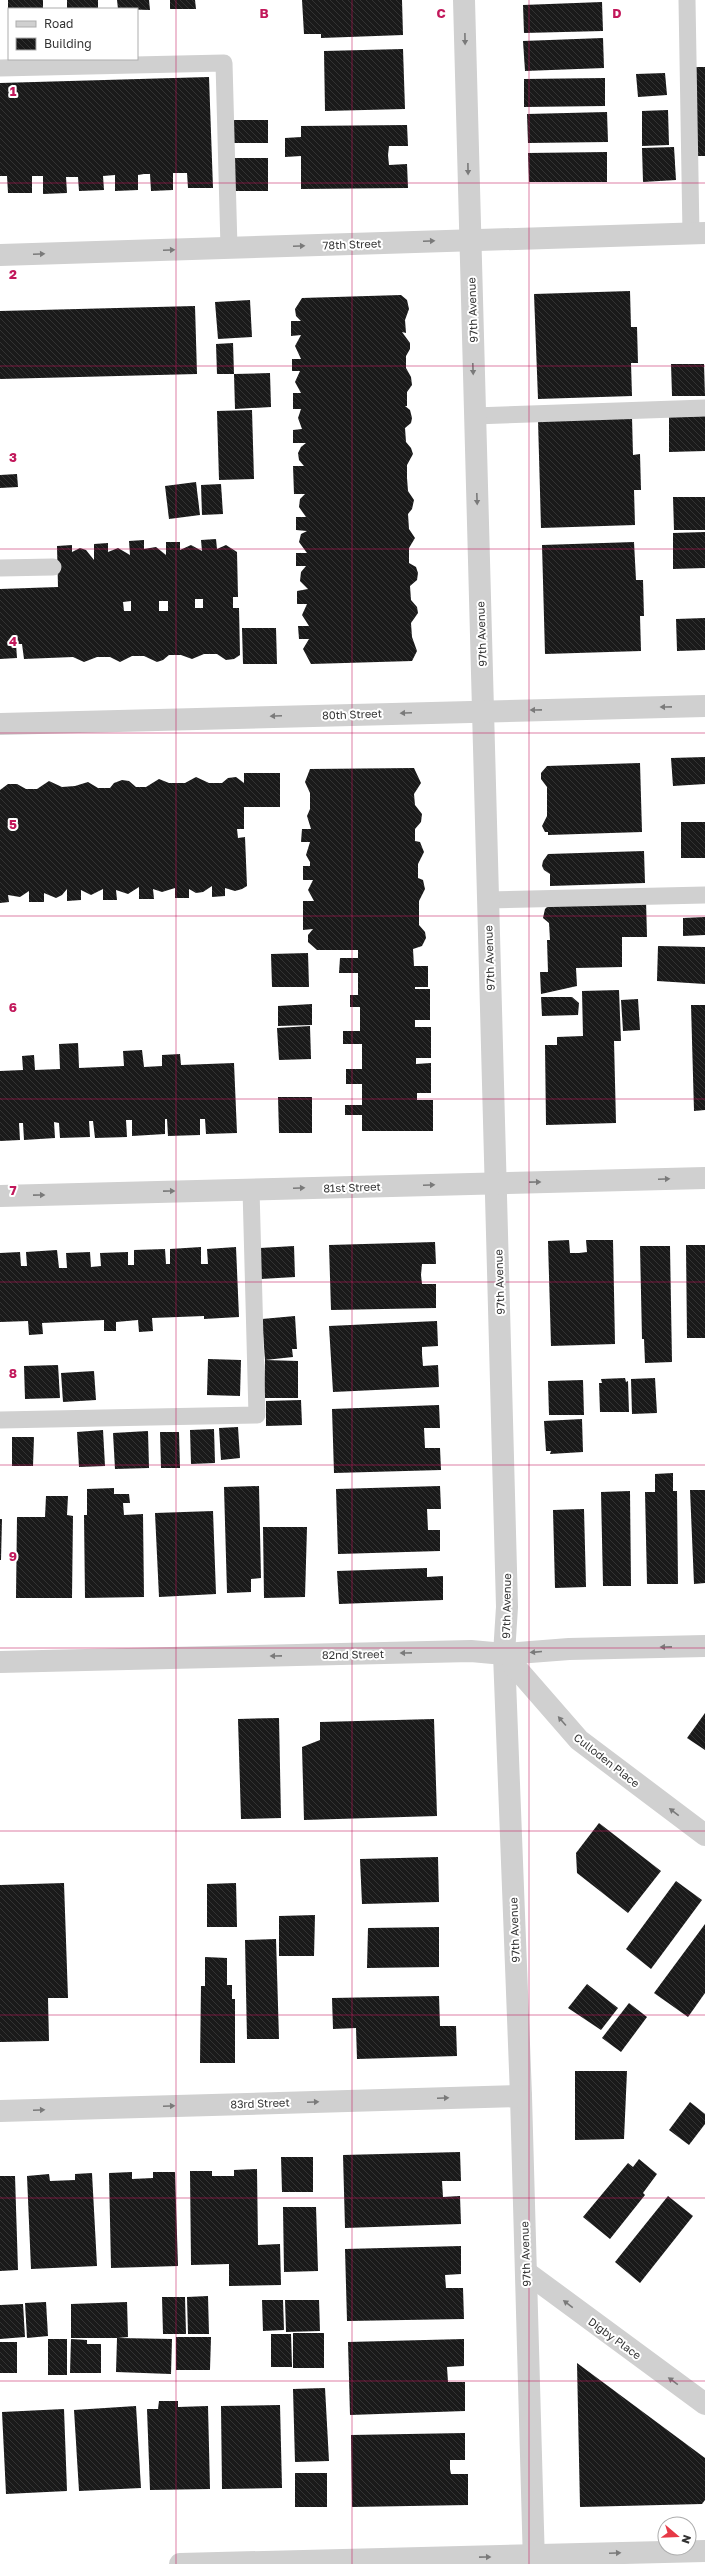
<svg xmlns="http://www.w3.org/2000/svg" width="705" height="2564" viewBox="0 0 705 2564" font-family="'Golos Text',sans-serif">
  <defs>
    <pattern id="building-back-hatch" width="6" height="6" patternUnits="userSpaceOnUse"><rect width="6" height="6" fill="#1a1a1a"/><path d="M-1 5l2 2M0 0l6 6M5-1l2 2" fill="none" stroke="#333"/></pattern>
  </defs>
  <rect width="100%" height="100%" fill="#fff"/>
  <!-- building -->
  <g fill="url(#building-back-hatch)" fill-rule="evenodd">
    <rect x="8" y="0" width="35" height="9"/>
    <rect x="67" y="0" width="31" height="9"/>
    <polygon points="117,0 149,0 150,10 118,9"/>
    <polygon points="170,0 195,0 196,9 170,9"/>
    <polygon points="302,0 402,0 403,35 321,38 321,34 304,34"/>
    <polygon points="602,2 603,31 524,33 523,5"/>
    <polygon points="603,38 604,68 525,71 523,41"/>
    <polygon points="403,49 405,109 325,111 324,51"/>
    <polygon points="690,67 705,67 705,156 691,156"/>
    <polygon points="665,73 667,95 638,97 636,74"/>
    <polygon points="209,77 213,188 188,188 187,173 173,173 173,190 151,191 150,174 144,174 138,175 138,190 115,191 115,175 103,176 104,190 79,191 78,177 66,177 67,193 43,194 43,176 32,176 32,193 8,193 7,176 0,176 0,83"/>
    <polygon points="605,78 605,106 524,107 524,79"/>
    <polygon points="668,110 669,145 642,146 642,111"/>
    <polygon points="607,112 608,142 528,143 527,114"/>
    <rect x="231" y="120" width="37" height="23"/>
    <polygon points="407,125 408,146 389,146 388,155 389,165 407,164 408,188 301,189 301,156 285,157 285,138 301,137 301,126"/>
    <polygon points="674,147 676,180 643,182 642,148"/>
    <polygon points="607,152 607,182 529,182 528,153"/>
    <rect x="233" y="158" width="35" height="33"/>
    <polygon points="630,291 631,327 637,327 638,363 631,363 632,396 538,399 534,294"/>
    <polygon points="401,295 407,300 409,309 405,320 406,333 402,332 410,343 410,349 406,356 406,368 411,377 412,385 407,392 407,406 405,406 410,410 412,418 411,423 405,428 406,442 411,448 413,454 407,465 407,478 408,491 414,500 412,509 408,514 409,529 415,538 409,548 409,563 416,567 418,573 417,580 410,586 411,600 417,607 418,613 411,623 412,637 417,651 412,661 311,664 303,649 309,639 299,639 298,626 309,626 302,615 307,604 297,604 297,591 308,589 300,581 301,572 306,566 296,566 296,553 307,553 299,542 301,534 307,531 296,530 296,517 306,517 299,507 300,499 305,494 294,494 293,466 304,466 299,460 298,453 301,447 306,443 293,443 293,430 302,429 298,418 301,409 293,409 293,393 301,393 295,382 300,371 292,371 292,359 301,359 295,346 301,335 291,336 291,321 301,321 296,316 295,309 302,298"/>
    <polygon points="250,300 252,337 218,339 215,302"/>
    <polygon points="195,306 197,374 0,379 0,311"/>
    <polygon points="233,343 234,374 217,374 216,344"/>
    <polygon points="671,364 704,364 705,396 672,396"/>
    <polygon points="270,373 271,407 235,409 234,374"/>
    <polygon points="252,410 254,479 219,480 217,411"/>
    <polygon points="705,416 705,451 669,452 669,417"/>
    <polygon points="632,417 633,455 640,454 641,490 634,490 635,525 541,528 538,420"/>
    <polygon points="17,474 18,487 0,488 0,475"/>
    <polygon points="196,482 200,515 169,519 165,486"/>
    <polygon points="221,484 223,514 202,515 201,485"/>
    <polygon points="673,497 705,497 705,530 674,530"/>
    <polygon points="705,532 705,568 673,569 673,533"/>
    <path d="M216 539 217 549 226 545 237 552 238 597H233V608H239L240 655 234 659 226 660 217 654H204L192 659 181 655H169L163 660 157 662 144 656H132L120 662 110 657H97L84 662 73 657 24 659 22 644H16L17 658 0 659V589L58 587 57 546 72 545V552L80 548 86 550 94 560V544L108 543V552L118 548 130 555 129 541 144 540V549L156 547 166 555V542H180V550L191 545 202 551 201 540ZM195 599H203V608H195ZM131 601V611H124L123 602ZM159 601H168V611H159Z"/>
    <polygon points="634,542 636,580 643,580 644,616 640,616 641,651 545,654 542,545"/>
    <polygon points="705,618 705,650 677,651 676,619"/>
    <polygon points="242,628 276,628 277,664 243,664"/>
    <polygon points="705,757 705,784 673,786 671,758"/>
    <polygon points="640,763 642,832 548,835 548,832 545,832 542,826 547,816 547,787 541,779 541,773 547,766"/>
    <polygon points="414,768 421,783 414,794 415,805 422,814 421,822 415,829 415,841 420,842 424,852 418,864 418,878 423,880 425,889 419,901 419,925 425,932 426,938 422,946 413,949 414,966 428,966 428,987 415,987 415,989 430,989 430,1020 415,1020 415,1027 431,1027 431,1058 416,1058 416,1064 431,1063 431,1093 417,1093 417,1100 433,1100 433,1131 362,1131 362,1115 345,1115 345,1105 362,1105 362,1084 346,1084 346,1069 362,1069 362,1044 343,1044 343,1031 360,1031 360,1007 350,1007 350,995 358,995 358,973 339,973 340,958 358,958 358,950 317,950 308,942 308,935 313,929 303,930 303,901 314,901 308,890 313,880 303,880 303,866 310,866 310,862 306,855 310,842 301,842 302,829 311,829 307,816 310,809 310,793 305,782 310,769"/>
    <polygon points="244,773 280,773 280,807 244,807 244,829 237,829 238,838 245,837 247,886 242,889 235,891 225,888 225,896 212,897 212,886 203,892 196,893 189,889 189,898 175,898 175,888 162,892 153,889 154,899 139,899 139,887 128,894 116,890 117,900 103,900 103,889 91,895 81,890 81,900 67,901 67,889 62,895 56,898 44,893 44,902 29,902 29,891 20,897 8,895 9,902 0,903 0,790 8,784 17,784 26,789 37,789 49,781 62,787 75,786 88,782 98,788 110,788 114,783 122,780 129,781 136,787 146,787 159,779 169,783 185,783 196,777 209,783 222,783 228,778 236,777 244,783"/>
    <rect x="681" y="822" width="24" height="36"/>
    <polygon points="644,851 645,883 550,886 550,874 544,870 542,866 543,861 548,854"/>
    <polygon points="646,900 647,937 622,937 622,967 576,968 577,986 541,994 540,972 548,972 547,940 550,940 549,923 543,918 545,909 550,904"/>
    <polygon points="705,917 705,935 683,936 683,918"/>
    <polygon points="658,946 705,947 705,984 657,981"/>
    <polygon points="308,953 309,987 272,987 271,954"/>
    <polygon points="619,990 621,1041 614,1041 616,1123 546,1125 545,1045 557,1045 557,1037 583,1036 582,991"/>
    <polygon points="541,997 572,997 579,1003 578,1015 542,1016"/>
    <polygon points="638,999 640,1030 623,1031 621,1000"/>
    <polygon points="312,1004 312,1025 278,1026 278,1006"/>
    <polygon points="691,1005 705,1005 705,1110 694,1111"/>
    <polygon points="310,1026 311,1059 279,1060 277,1028"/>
    <polygon points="78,1043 79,1068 124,1066 123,1051 142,1050 144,1067 162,1066 162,1055 180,1054 181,1065 234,1063 237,1133 206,1134 205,1119 200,1119 200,1135 168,1136 167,1119 165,1119 165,1134 132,1136 132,1120 126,1120 127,1137 95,1138 93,1121 89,1121 90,1137 60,1138 59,1123 54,1122 55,1138 24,1140 23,1123 19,1123 20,1140 0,1141 0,1071 23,1070 22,1056 34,1055 35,1070 60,1069 59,1044"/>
    <polygon points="278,1097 312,1097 312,1133 279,1133"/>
    <polygon points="569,1240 570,1253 579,1253 587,1252 586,1240 613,1240 615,1344 551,1346 548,1241"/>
    <polygon points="435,1242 436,1264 422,1264 421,1275 422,1284 436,1284 436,1308 331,1310 329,1245"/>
    <polygon points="686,1245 705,1245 705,1338 687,1338"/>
    <polygon points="294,1246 295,1277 261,1279 260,1248"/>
    <polygon points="640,1246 670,1246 672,1362 645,1363 644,1339 642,1339"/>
    <polygon points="201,1247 201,1264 208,1264 207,1249 236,1247 239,1317 204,1319 204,1316 152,1318 153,1331 139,1332 138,1320 116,1322 116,1331 104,1331 104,1320 42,1323 43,1334 29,1335 28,1321 0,1322 0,1253 20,1252 21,1266 27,1266 26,1252 57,1250 59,1268 67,1268 66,1253 90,1252 91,1267 101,1266 100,1253 128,1252 128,1265 134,1265 134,1250 165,1249 166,1264 170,1264 170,1249"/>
    <polygon points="295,1316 297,1349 292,1349 293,1357 265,1360 262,1319"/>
    <polygon points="437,1321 438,1346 422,1347 422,1354 423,1366 438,1365 439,1387 333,1392 329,1326"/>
    <polygon points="208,1359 241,1360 240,1396 207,1395"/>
    <polygon points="265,1360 298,1361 298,1398 264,1398"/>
    <polygon points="58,1365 60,1398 25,1399 24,1366"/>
    <polygon points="94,1371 96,1400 63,1402 61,1373"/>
    <polygon points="625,1378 626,1382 628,1381 629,1412 600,1412 599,1383 602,1383 601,1379"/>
    <polygon points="655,1378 657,1413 632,1414 631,1379"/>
    <polygon points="583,1380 584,1415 549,1415 548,1381"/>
    <polygon points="301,1400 302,1425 266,1426 266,1401"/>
    <polygon points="439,1405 440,1428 424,1428 425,1448 440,1448 441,1470 334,1473 332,1409"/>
    <polygon points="582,1419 583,1452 550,1454 551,1451 546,1451 544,1421"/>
    <polygon points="238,1427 240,1458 221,1460 219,1428"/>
    <polygon points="214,1429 215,1463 191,1464 190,1430"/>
    <polygon points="103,1430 105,1466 79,1467 77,1432"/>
    <polygon points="148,1431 149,1468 115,1469 113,1433"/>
    <polygon points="160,1432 179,1432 180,1468 161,1468"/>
    <polygon points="12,1437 34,1437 33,1466 12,1466"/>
    <polygon points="673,1473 673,1491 677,1491 678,1584 647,1584 645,1492 655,1492 655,1474"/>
    <polygon points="259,1486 261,1578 251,1579 251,1592 227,1593 224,1487"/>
    <polygon points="440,1486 441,1509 427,1509 428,1530 440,1530 440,1551 338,1554 336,1489"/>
    <polygon points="114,1488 114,1494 129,1494 130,1503 123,1503 124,1515 143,1514 144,1597 85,1598 84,1515 87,1515 87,1489"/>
    <polygon points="690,1490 705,1490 705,1583 694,1584"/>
    <polygon points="630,1491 631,1586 603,1586 601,1492"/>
    <polygon points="46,1496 68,1496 67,1515 73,1516 72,1598 16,1598 17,1517 45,1517"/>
    <polygon points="584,1509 586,1587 555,1588 553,1510"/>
    <polygon points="213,1511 216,1594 159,1597 155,1513"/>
    <polygon points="0,1519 2,1519 1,1560 0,1560"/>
    <polygon points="263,1527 307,1527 305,1597 264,1598"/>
    <polygon points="427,1568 427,1577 443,1576 443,1600 339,1604 337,1571"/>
    <polygon points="705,1713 705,1750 687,1738"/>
    <polygon points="279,1718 281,1818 241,1819 238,1719"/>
    <polygon points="434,1719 437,1816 304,1820 302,1747 320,1740 320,1722"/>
    <polygon points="599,1823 661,1871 628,1913 577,1873 576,1853"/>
    <polygon points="438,1857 439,1902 362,1904 360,1859"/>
    <polygon points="676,1881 702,1900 651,1969 626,1949"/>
    <polygon points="64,1883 68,1998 48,1998 49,2041 0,2042 0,1885"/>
    <polygon points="236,1883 237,1927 207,1927 207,1884"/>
    <polygon points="315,1915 314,1956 279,1956 279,1916"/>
    <polygon points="705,1924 705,1993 688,2017 654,1993"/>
    <polygon points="439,1927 439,1967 367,1968 368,1928"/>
    <polygon points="276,1939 279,2039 247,2039 245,1940"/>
    <polygon points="205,1957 227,1958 227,1985 232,1985 232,1999 235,1999 235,2063 200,2063 201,1986 205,1986"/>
    <polygon points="587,1984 618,2008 601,2030 568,2008"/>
    <polygon points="439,1996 440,2026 456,2026 457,2056 357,2059 356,2028 333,2029 332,1998"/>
    <polygon points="629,2003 647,2017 621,2052 602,2038"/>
    <polygon points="575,2071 627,2071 624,2139 575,2140"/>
    <polygon points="690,2102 705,2114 705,2124 689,2145 669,2130"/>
    <polygon points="460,2152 461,2181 442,2181 443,2197 460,2196 461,2224 345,2228 343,2155"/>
    <polygon points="281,2157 313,2157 313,2192 282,2192"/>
    <polygon points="639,2159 657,2174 643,2193 645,2195 610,2239 583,2217 628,2163 633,2167"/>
    <polygon points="257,2169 258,2245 280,2244 281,2285 229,2286 229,2264 191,2265 190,2171 212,2171 212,2176 234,2176 234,2170"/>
    <polygon points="132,2172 132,2179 153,2178 153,2172 175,2172 178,2266 111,2268 109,2173"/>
    <polygon points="92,2173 97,2266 31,2269 27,2176 49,2174 50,2181 75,2180 75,2174"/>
    <polygon points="0,2176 15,2176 18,2270 0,2271"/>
    <polygon points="668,2196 693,2216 640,2283 615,2262"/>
    <polygon points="283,2207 316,2207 318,2271 284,2272"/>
    <polygon points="461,2246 461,2274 445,2275 446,2288 463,2288 464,2319 347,2321 345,2249"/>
    <polygon points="208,2296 209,2334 188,2334 187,2297"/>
    <polygon points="162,2297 185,2297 186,2334 163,2334"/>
    <polygon points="262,2300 283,2300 284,2330 263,2331"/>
    <polygon points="285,2300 319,2300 320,2331 286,2332"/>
    <polygon points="46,2302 48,2336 27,2338 25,2303"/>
    <polygon points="127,2302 128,2337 118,2338 172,2339 171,2374 116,2372 117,2338 71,2338 71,2304"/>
    <polygon points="23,2304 25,2337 0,2339 0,2305"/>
    <rect x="293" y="2333" width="31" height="35"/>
    <polygon points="271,2334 291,2334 292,2367 271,2367"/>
    <polygon points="176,2337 211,2337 210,2370 176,2370"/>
    <rect x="48" y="2339" width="19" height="36"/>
    <polygon points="71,2339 87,2340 87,2344 101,2344 101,2373 70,2373"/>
    <polygon points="464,2339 464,2366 447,2367 448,2382 465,2382 465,2411 350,2415 348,2342"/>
    <rect x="0" y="2342" width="17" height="31"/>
    <polygon points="577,2363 705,2458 705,2500 702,2504 580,2507"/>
    <polygon points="325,2388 329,2461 295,2462 293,2389"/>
    <polygon points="159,2401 178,2401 178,2407 208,2406 210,2489 150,2490 147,2409 158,2409"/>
    <polygon points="280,2405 282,2488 222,2489 221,2406"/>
    <polygon points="136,2406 141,2488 79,2491 74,2410"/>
    <polygon points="64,2409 67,2491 6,2494 2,2412"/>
    <polygon points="465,2433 465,2460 450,2460 450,2469 451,2474 468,2474 468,2505 352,2507 351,2435"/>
    <rect x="295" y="2473" width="32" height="34"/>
  </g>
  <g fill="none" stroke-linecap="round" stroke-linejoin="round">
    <!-- service -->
    <g stroke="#d0d0d0" stroke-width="17">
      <polyline points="687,0 691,234"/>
      <polyline points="0,68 224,63 229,248"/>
      <polyline points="474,416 705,408"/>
      <polyline points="0,568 53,567"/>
      <polyline points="488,900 705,895"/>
      <polyline points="0,1420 257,1415 251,1189"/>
    </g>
    <!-- minor -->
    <g stroke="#d0d0d0" stroke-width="22">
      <polyline points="464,0 507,1607 504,1654 521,2096 534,2564"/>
      <polyline points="0,255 705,233"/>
      <polyline points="0,724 705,706"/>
      <polyline points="0,1196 705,1178"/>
      <polyline points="504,1654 579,1740 705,1835"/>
      <polyline points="0,1662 471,1651 504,1654 569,1649 705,1646"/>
      <polyline points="0,2111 521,2096"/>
      <polyline points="526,2272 705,2404"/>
      <polyline points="180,2564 705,2551"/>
    </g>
  </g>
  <!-- one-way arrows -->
  <defs><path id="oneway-solid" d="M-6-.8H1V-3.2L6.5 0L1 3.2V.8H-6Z"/></defs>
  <g fill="#7a7a7a">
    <use href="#oneway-solid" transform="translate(465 39) rotate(89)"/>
    <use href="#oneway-solid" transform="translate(468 169) rotate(89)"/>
    <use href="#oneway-solid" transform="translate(429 241) rotate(-2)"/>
    <use href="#oneway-solid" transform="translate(299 246) rotate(-2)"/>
    <use href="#oneway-solid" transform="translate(169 250) rotate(-2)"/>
    <use href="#oneway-solid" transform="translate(39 254) rotate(-2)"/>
    <use href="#oneway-solid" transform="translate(473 369) rotate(88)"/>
    <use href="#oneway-solid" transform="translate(477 499) rotate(88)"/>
    <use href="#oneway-solid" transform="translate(666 707) rotate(179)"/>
    <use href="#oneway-solid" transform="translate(536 710) rotate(179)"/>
    <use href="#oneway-solid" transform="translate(406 713) rotate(178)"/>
    <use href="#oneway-solid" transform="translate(276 716) rotate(178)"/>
    <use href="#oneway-solid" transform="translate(664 1179) rotate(-2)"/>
    <use href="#oneway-solid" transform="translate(535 1182) rotate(-1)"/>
    <use href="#oneway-solid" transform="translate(429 1185) rotate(-2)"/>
    <use href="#oneway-solid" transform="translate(299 1188) rotate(-2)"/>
    <use href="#oneway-solid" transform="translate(169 1191) rotate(-1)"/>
    <use href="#oneway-solid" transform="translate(39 1195) rotate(-1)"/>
    <use href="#oneway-solid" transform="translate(666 1647) rotate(179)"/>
    <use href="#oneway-solid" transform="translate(536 1652) rotate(175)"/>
    <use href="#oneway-solid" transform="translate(406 1653) rotate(179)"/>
    <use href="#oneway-solid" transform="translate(276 1656) rotate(179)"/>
    <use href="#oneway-solid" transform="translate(562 1721) rotate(-131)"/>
    <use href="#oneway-solid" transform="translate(674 1812) rotate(-143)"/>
    <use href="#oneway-solid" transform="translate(443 2098) rotate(-2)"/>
    <use href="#oneway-solid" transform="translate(313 2102) rotate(-2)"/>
    <use href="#oneway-solid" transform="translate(169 2106) rotate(-2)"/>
    <use href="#oneway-solid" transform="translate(39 2110) rotate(-2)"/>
    <use href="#oneway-solid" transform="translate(568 2304) rotate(-143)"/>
    <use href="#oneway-solid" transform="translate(673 2381) rotate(-144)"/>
    <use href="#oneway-solid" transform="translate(615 2553) rotate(-2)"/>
    <use href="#oneway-solid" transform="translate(485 2557) rotate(-1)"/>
  </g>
  <!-- grid -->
  <path fill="none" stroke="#c2185b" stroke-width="1" stroke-opacity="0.55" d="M176 0V2564M352 0V2564M529 0V2564M0 183H705M0 366H705M0 549H705M0 733H705M0 916H705M0 1099H705M0 1282H705M0 1465H705M0 1648H705M0 1831H705M0 2015H705M0 2198H705M0 2381H705"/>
  <g text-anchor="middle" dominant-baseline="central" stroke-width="4" stroke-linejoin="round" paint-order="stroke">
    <!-- street labels -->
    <g font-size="11" fill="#333" stroke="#fff">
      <text transform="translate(352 244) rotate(-2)">78th Street</text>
      <text transform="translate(472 310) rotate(-92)">97th Avenue</text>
      <text transform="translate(481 634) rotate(-92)">97th Avenue</text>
      <text transform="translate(352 714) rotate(-2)">80th Street</text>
      <text transform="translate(489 958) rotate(-92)">97th Avenue</text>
      <text transform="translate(352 1187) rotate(-2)">81st Street</text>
      <text transform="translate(499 1282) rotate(-92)">97th Avenue</text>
      <text transform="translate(506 1606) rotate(-89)">97th Avenue</text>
      <text transform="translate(353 1654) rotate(-1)">82nd Street</text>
      <text transform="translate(607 1760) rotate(38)">Culloden Place</text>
      <text transform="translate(514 1930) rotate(-92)">97th Avenue</text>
      <text transform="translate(260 2103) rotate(-2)">83rd Street</text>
      <text transform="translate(525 2254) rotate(-92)">97th Avenue</text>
      <text transform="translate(615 2338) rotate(36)">Digby Place</text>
    </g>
  </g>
  <g font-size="13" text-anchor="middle" font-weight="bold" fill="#c2185b" stroke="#fff" stroke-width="4" stroke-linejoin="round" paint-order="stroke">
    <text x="264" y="18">B</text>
    <text x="441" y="18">C</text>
    <text x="617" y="18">D</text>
    <text x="13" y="96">1</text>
    <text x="13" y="279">2</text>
    <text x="13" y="462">3</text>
    <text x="13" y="646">4</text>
    <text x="13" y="829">5</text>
    <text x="13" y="1012">6</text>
    <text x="13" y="1195">7</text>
    <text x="13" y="1378">8</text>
    <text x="13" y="1561">9</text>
  </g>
  <!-- legend -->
  <rect x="8" y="8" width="130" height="52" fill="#ffffff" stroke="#adadad"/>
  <rect x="16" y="21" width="20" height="6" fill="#d0d0d0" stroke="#adadad"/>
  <text x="44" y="28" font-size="12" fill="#333333">Road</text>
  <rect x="16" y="38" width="20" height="12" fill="url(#building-back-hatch)" stroke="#adadad"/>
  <text x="44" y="48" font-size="12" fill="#333333">Building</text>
  <!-- north arrow -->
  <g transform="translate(677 2536) rotate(109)"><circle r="19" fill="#ffffff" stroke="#adadad"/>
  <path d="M0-3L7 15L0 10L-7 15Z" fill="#e63946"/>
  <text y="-6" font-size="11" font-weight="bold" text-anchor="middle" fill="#333333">N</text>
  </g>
</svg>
